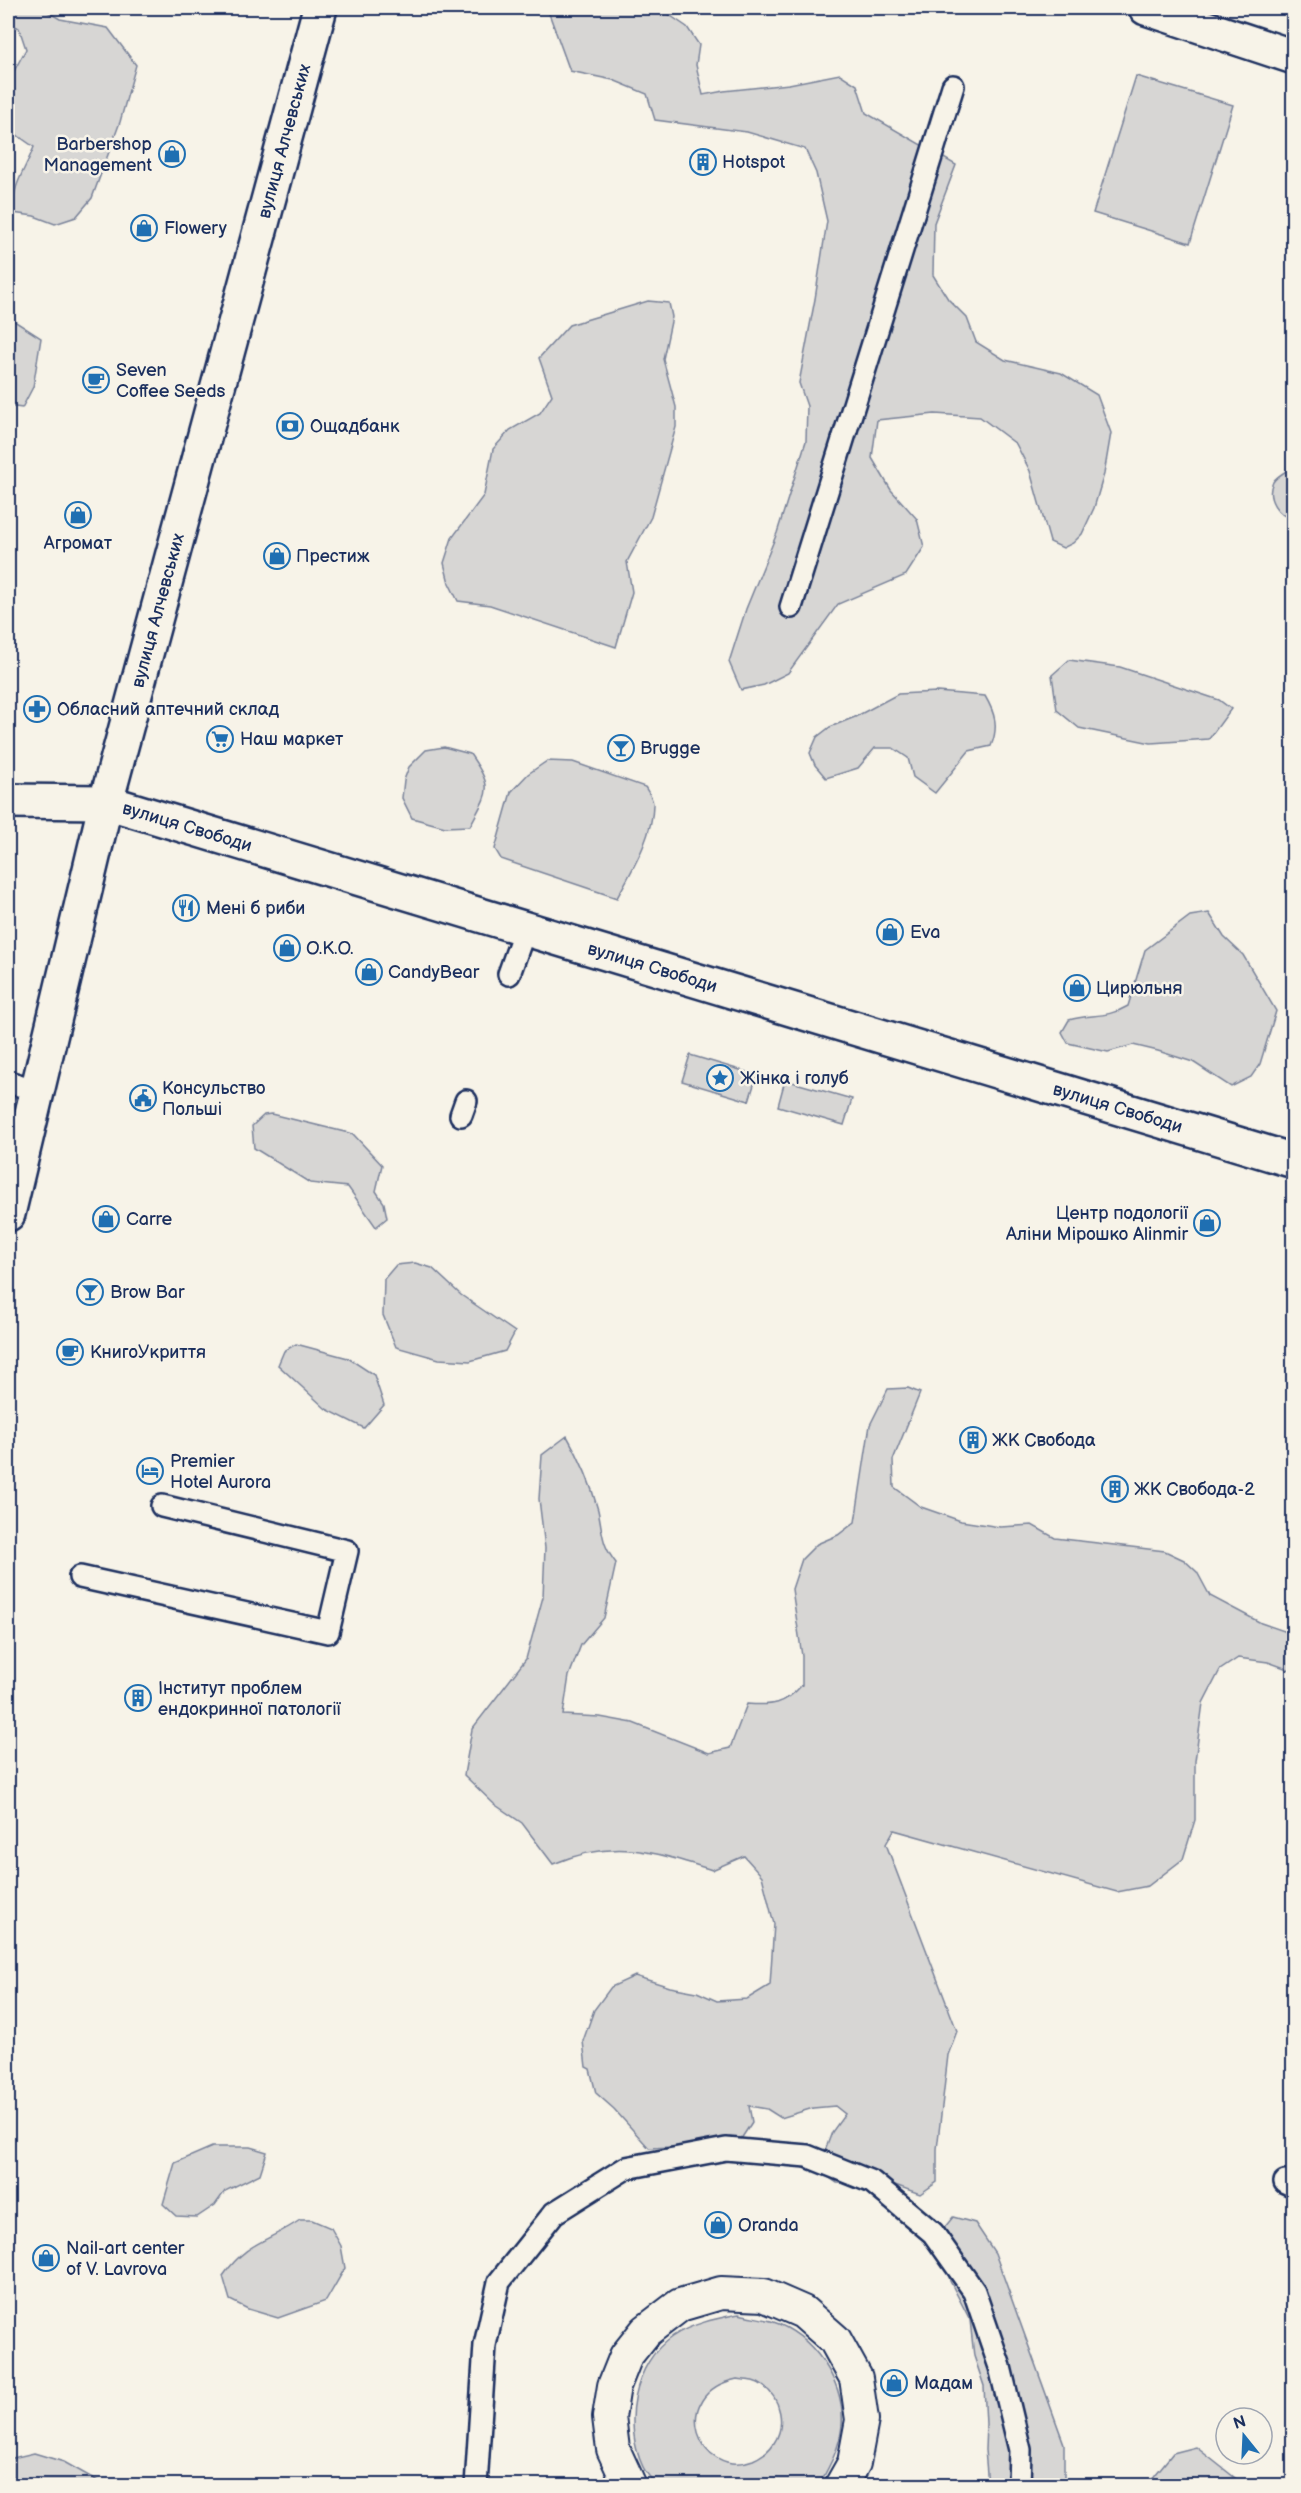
<svg xmlns="http://www.w3.org/2000/svg" width="1301" height="2493" viewBox="0 0 1301 2493" font-family="'Balsamiq Sans',sans-serif">
  <rect width="100%" height="100%" fill="#f7f3e8"/>
  <filter id="ink" filterUnits="userSpaceOnUse"><feTurbulence type="fractalNoise" baseFrequency=".0167" numOctaves="2"/><feDisplacementMap in="SourceGraphic" scale="12" xChannelSelector="R" yChannelSelector="G"/><feConvolveMatrix kernelMatrix="1 2 1 2 8 2 1 2 1" color-interpolation-filters="sRGB"/></filter>
  <g filter="url(#ink)">
    <!-- green -->
    <g fill="#d7d6d4" stroke="#798299" stroke-width="1.5" fill-rule="evenodd">
      <path d="M8 8H41L60 19 108 28 136 65 120 122 92 198 76 217 55 224 34 216 13 213C11 187 25 170 34 147L17 135 9 115 8 93 14 71 26 49 19 28 8 23Z"/>
      <polygon points="547,8 659,8 687,27 699,45 696,65 703,95 724,91 789,84 840,74 857,85 866,113 956,165 934,223 933,275 948,299 967,318 976,342 1005,360 1061,373 1097,395 1111,433 1104,474 1094,508 1082,534 1073,543 1063,548 1050,542 1030,471 1016,444 980,417 935,414 877,420 872,458 891,490 917,519 924,547 906,575 838,604 788,673 764,685 741,690 729,662 746,609 777,533 806,441 807,406 799,383 815,299 827,221 816,173 805,149 747,132 655,120 647,94 613,80 570,71"/>
      <polygon points="1136,76 1233,105 1190,243 1093,213"/>
      <polygon points="648,301 669,303 672,317 663,359 676,407 676,427 651,517 627,562 632,592 616,647 490,605 458,601 449,583 444,563 452,538 484,495 493,449 510,430 540,413 552,395 539,358 569,325"/>
      <polygon points="8,317 41,338 33,387 22,408 8,406"/>
      <path d="M1293 441V519C1278 516 1265 498 1273 482 1276 477 1283 473 1288 470Z"/>
      <polygon points="1069,660 1120,667 1219,700 1231,709 1209,739 1151,743 1079,728 1057,710 1052,675"/>
      <path d="M937 692 985 696C995 713 999 727 991 746L969 751 935 793 913 777 908 758 893 748H875L858 768 826 778 815 765 810 753 817 737 830 727 855 717 898 694Z"/>
      <path d="M444 747 470 754C494 789 489 790 470 826L445 827 412 818 402 798 404 780 409 767 426 750Z"/>
      <path d="M547 761 573 762 645 787C648 792 653 798 653 804 653 836 632 870 617 898L501 859 495 849 511 792 528 774Z"/>
      <path d="M1209 913 1224 937 1243 955 1276 1011 1260 1064 1251 1077 1231 1087 1193 1062 1158 1051 1133 1045 1108 1052 1068 1043 1062 1032 1069 1020C1092 1014 1108 1018 1128 1006L1145 950 1190 916Z"/>
      <polygon points="690,1055 757,1075 749,1101 682,1081"/>
      <polygon points="785,1080 852,1099 844,1125 778,1106"/>
      <polygon points="271,1114 353,1134 382,1165 376,1191 384,1203 387,1218 376,1227 348,1187 310,1183 254,1148 252,1126 264,1115"/>
      <polygon points="415,1263 432,1268 461,1295 515,1332 505,1351 470,1361 439,1359 396,1347 383,1315 384,1279 396,1265"/>
      <polygon points="296,1344 348,1358 374,1375 384,1405 364,1428 326,1409 278,1365 284,1351"/>
      <path d="M908 1388 920 1393 893 1460 894 1487 921 1507 961 1521 1000 1527 1032 1525 1055 1538 1165 1551 1184 1560 1197 1572 1210 1596 1261 1623 1293 1634V1671L1268 1662 1238 1658 1220 1670 1203 1703 1195 1761V1820L1183 1859 1148 1886 1117 1892 894 1830 886 1844 957 2031 948 2055 937 2149V2182L920 2194 895 2185 837 2183 818 2170 832 2132 845 2114 835 2106 813 2108 781 2118 767 2109 749 2106 752 2122 741 2139 696 2146 649 2148 614 2109 596 2093 590 2069 586 2067 583 2041 594 2010 611 1987 635 1976 670 1987 697 1992 717 2001 747 1999 770 1985 774 1924 762 1876 744 1856 712 1870C652 1851 614 1838 553 1864L522 1823 494 1804 464 1775 472 1729 526 1659 543 1597 545 1548 539 1499 542 1455 567 1436C581 1460 591 1484 598 1510 603 1533 601 1544 616 1563L604 1618 581 1645 569 1676 563 1715 600 1717 633 1723 709 1753 730 1748 747 1704C773 1706 784 1705 802 1685V1656L792 1589 802 1559 817 1544 838 1535 855 1522 870 1425 888 1389Z"/>
      <polygon points="212,2147 250,2147 267,2152 260,2174 225,2191 215,2205 197,2217 176,2216 163,2204 175,2163"/>
      <polygon points="953,2217 975,2223 995,2253 1064,2444 1064,2485 988,2485 985,2450 986,2424 984,2386 974,2356 970,2320 950,2281 940,2233"/>
      <path d="M300 2220H312L331 2228 341 2246 345 2268 326 2301 278 2318 248 2309 230 2300 223 2276C247 2241 268 2242 300 2220Z"/>
      <path d="M739 2314C750 2317 761 2318 771 2321 813 2335 845 2381 842 2425 840 2448 829 2467 819 2485H657C652 2480 646 2473 643 2467 623 2425 633 2363 673 2336 694 2323 715 2319 739 2314ZM737 2379C746 2380 756 2380 763 2386 781 2398 786 2425 774 2443 769 2451 762 2456 753 2460 699 2481 666 2393 737 2379Z"/>
      <polygon points="1196,2447 1244,2485 1147,2485 1173,2453"/>
      <polygon points="34,2453 64,2462 105,2485 8,2485 8,2459"/>
    </g>
    <g fill="none" stroke-linecap="round" stroke-linejoin="round">
      <defs>
        <g id="service">
          <polyline points="791,607 953,86"/>
          <polyline points="509,974 525,929"/>
          <polyline points="8,1082 36,1090"/>
          <polyline points="461,1115 466,1101"/>
          <polyline points="80,1577 328,1632 347,1551 162,1506"/>
          <polyline points="1285,2182 1294,2186"/>
          <polyline points="476,2486 485,2345 499,2282 554,2213 626,2168 726,2149 807,2156 872,2182 933,2233 974,2291 1000,2367 1020,2450 1019,2486"/>
        </g>
        <polyline id="pedestrian" points="630,2486 613,2449 609,2417 614,2386 626,2356 646,2331 680,2305 721,2293 764,2295 803,2312 835,2340 856,2378 862,2420 854,2463 841,2486"/>
        <polyline id="minor" points="1146,8 1294,57"/>
        <g id="tertiary">
          <path id="s1" d="M8 1214 106 802 320 8"/>
        </g>
        <g id="secondary">
          <path id="s2" d="M8 801 106 802 1294 1161"/>
        </g>
      </defs>
      <!-- service casing -->
      <use href="#service" stroke="#1b2f5e" stroke-width="26"/>
      <!-- pedestrian casing -->
      <use href="#pedestrian" stroke="#1b2f5e" stroke-width="36"/>
      <!-- minor casing -->
      <use href="#minor" stroke="#1b2f5e" stroke-width="38"/>
      <!-- tertiary casing -->
      <use href="#tertiary" stroke="#1b2f5e" stroke-width="38"/>
      <!-- secondary casing -->
      <use href="#secondary" stroke="#1b2f5e" stroke-width="38"/>
      <!-- service -->
      <use href="#service" stroke="#f7f3e8" stroke-width="21"/>
      <!-- pedestrian -->
      <use href="#pedestrian" stroke="#f7f3e8" stroke-width="32"/>
      <!-- minor -->
      <use href="#minor" stroke="#f7f3e8" stroke-width="33"/>
      <!-- tertiary -->
      <use href="#tertiary" stroke="#f7f3e8" stroke-width="33"/>
      <!-- secondary -->
      <use href="#secondary" stroke="#f7f3e8" stroke-width="33"/>
    </g>
  </g>
  <!-- icons -->
  <defs>
    <symbol id="shop-ring" viewBox="-11 -11 22 22"><circle r="9.5" fill="#f7f3e8" stroke="#1f6fb2" stroke-width="1.5"/><path d="M-5-2.5h2.3a2.7 3.5 0 0 1 5.4 0H5L5.5 6h-11ZM-1.5-2.5h3a1.5 2.3 0 0 0-3 0Z" fill="#1f6fb2"/></symbol>
    <symbol id="building-ring" viewBox="-11 -11 22 22"><circle r="9.5" fill="#f7f3e8" stroke="#1f6fb2" stroke-width="1.5"/><path d="M-4-6H4V6H1V3H-1V6H-4ZM-2.5-4.3h1.7v1.8h-1.7ZM.8-4.3h1.7v1.8H.8ZM-2.5-1h1.7V.8h-1.7ZM.8-1h1.7V.8H.8Z" fill="#1f6fb2"/></symbol>
    <symbol id="cafe-ring" viewBox="-11 -11 22 22"><circle r="9.5" fill="#f7f3e8" stroke="#1f6fb2" stroke-width="1.5"/><path d="M-5.5-4.5H6V0H3Q3 3.5 0 3.5H-2.5Q-5.5 3.5-5.5 0ZM3-3.2v2h1.7v-2ZM-6 4.5H4V6H-6Z" fill="#1f6fb2"/></symbol>
    <symbol id="bank-ring" viewBox="-11 -11 22 22"><circle r="9.5" fill="#f7f3e8" stroke="#1f6fb2" stroke-width="1.5"/><path d="M-6-4H6V4H-6ZM0-2.3a2.3 2.3 0 1 0 0 4.6a2.3 2.3 0 1 0 0-4.6Z" fill="#1f6fb2"/></symbol>
    <symbol id="pharmacy-ring" viewBox="-11 -11 22 22"><circle r="9.5" fill="#f7f3e8" stroke="#1f6fb2" stroke-width="1.5"/><path d="M-2-6h4v4h4v4h-4v4h-4v-4h-4v-4h4Z" fill="#1f6fb2"/></symbol>
    <symbol id="supermarket-ring" viewBox="-11 -11 22 22"><circle r="9.5" fill="#f7f3e8" stroke="#1f6fb2" stroke-width="1.5"/><path d="M-6-5.5h2.5l.6 2H6L4.5 2H-2.5L-4.4-4H-6ZM-1.5 3.2a1.3 1.3 0 1 0 .1 0ZM3 3.2a1.3 1.3 0 1 0 .1 0Z" fill="#1f6fb2"/></symbol>
    <symbol id="bar-ring" viewBox="-11 -11 22 22"><circle r="9.5" fill="#f7f3e8" stroke="#1f6fb2" stroke-width="1.5"/><path d="M-6-5H6L.8 .8V4.5H3.5V6h-7V4.5H-.8V.8Z" fill="#1f6fb2"/></symbol>
    <symbol id="restaurant-ring" viewBox="-11 -11 22 22"><circle r="9.5" fill="#f7f3e8" stroke="#1f6fb2" stroke-width="1.5"/><path d="M-5-6h1v4h1v-4h1v4h1v-4h1v5L-1.5 .5V6h-2V.5L-5-1ZM5-6V6H3V1.5H1.5Q1.5-4 5-6Z" fill="#1f6fb2"/></symbol>
    <symbol id="sight-ring" viewBox="-11 -11 22 22"><circle r="9.5" fill="#f7f3e8" stroke="#1f6fb2" stroke-width="1.5"/><path d="M0-6L1.8-2.2L6-1.7L2.9 1.2L3.7 5.4L0 3.3L-3.7 5.4L-2.9 1.2L-6-1.7L-1.8-2.2Z" fill="#1f6fb2"/></symbol>
    <symbol id="civic-ring" viewBox="-11 -11 22 22"><circle r="9.5" fill="#f7f3e8" stroke="#1f6fb2" stroke-width="1.5"/><path d="M-.6-6.5H3V-4.5H.6V-3L4-1V1h2V6H-6V1h2V-1L-.6-3ZM-1.2 2.5V6h2.4V2.5Z" fill="#1f6fb2"/></symbol>
    <symbol id="hotel-ring" viewBox="-11 -11 22 22"><circle r="9.5" fill="#f7f3e8" stroke="#1f6fb2" stroke-width="1.5"/><path d="M-6-4.5h1.5V1H6V5H4.5V3h-9V5H-6ZM-4 0a1.8 1.8 0 1 1 3.6 0ZM.5 0V-2.5h3Q6-2.5 6 0Z" fill="#1f6fb2"/></symbol>
  </defs>
  <g fill-rule="evenodd">
    <use href="#shop-ring" x="157" y="139" width="30" height="30"/>
    <use href="#building-ring" x="688" y="147" width="30" height="30"/>
    <use href="#shop-ring" x="129" y="213" width="30" height="30"/>
    <use href="#cafe-ring" x="81" y="365" width="30" height="30"/>
    <use href="#bank-ring" x="275" y="411" width="30" height="30"/>
    <use href="#shop-ring" x="63" y="500" width="30" height="30"/>
    <use href="#shop-ring" x="262" y="541" width="30" height="30"/>
    <use href="#pharmacy-ring" x="22" y="694" width="30" height="30"/>
    <use href="#supermarket-ring" x="205" y="724" width="30" height="30"/>
    <use href="#bar-ring" x="606" y="733" width="30" height="30"/>
    <use href="#restaurant-ring" x="171" y="893" width="30" height="30"/>
    <use href="#shop-ring" x="875" y="917" width="30" height="30"/>
    <use href="#shop-ring" x="272" y="933" width="30" height="30"/>
    <use href="#shop-ring" x="354" y="957" width="30" height="30"/>
    <use href="#shop-ring" x="1062" y="973" width="30" height="30"/>
    <use href="#sight-ring" x="705" y="1063" width="30" height="30"/>
    <use href="#civic-ring" x="128" y="1083" width="30" height="30"/>
    <use href="#shop-ring" x="91" y="1204" width="30" height="30"/>
    <use href="#shop-ring" x="1192" y="1208" width="30" height="30"/>
    <use href="#bar-ring" x="75" y="1277" width="30" height="30"/>
    <use href="#cafe-ring" x="55" y="1337" width="30" height="30"/>
    <use href="#building-ring" x="958" y="1425" width="30" height="30"/>
    <use href="#hotel-ring" x="135" y="1456" width="30" height="30"/>
    <use href="#building-ring" x="1100" y="1474" width="30" height="30"/>
    <use href="#building-ring" x="123" y="1683" width="30" height="30"/>
    <use href="#shop-ring" x="703" y="2210" width="30" height="30"/>
    <use href="#shop-ring" x="31" y="2243" width="30" height="30"/>
    <use href="#shop-ring" x="879" y="2368" width="30" height="30"/>
  </g>
  <g text-anchor="middle" dominant-baseline="central" stroke-width="5" stroke-linejoin="round" paint-order="stroke">
    <!-- street labels -->
    <g font-size="18" fill="#1b2f5e" stroke="#f7f3e8">
      <text stroke="none"><textPath href="#s1" startOffset="1108">вулиця Алчевських</textPath></text>
      <text stroke="none"><textPath href="#s1" startOffset="622">вулиця Алчевських</textPath></text>
      <text stroke="none"><textPath href="#s2" startOffset="183">вулиця Свободи</textPath></text>
      <text stroke="none"><textPath href="#s2" startOffset="669">вулиця Свободи</textPath></text>
      <text stroke="none"><textPath href="#s2" startOffset="1155">вулиця Свободи</textPath></text>
    </g>
    <!-- poi labels -->
    <g font-size="18" fill="#1b2f5e" stroke="#f7f3e8" text-anchor="start">
      <text x="152" y="144" text-anchor="end">Barbershop<tspan x="152" dy="21">Management</tspan></text>
      <text x="722" y="162">Hotspot</text>
      <text x="164" y="228">Flowery</text>
      <text x="116" y="370">Seven<tspan x="116" dy="21">Coffee Seeds</tspan></text>
      <text x="310" y="426">Ощадбанк</text>
      <text x="78" y="543" text-anchor="middle">Агромат</text>
      <text x="296" y="556">Престиж</text>
      <text x="57" y="709">Обласний аптечний склад</text>
      <text x="240" y="739">Наш маркет</text>
      <text x="640" y="748">Brugge</text>
      <text x="206" y="908">Мені б риби</text>
      <text x="910" y="932">Eva</text>
      <text x="306" y="948">O.K.O.</text>
      <text x="388" y="972">CandyBear</text>
      <text x="1096" y="988">Цирюльня</text>
      <text x="740" y="1078">Жінка і голуб</text>
      <text x="162" y="1088">Консульство<tspan x="162" dy="21">Польші</tspan></text>
      <text x="1188" y="1213" text-anchor="end">Центр подології<tspan x="1188" dy="21">Аліни Мірошко Alinmir</tspan></text>
      <text x="126" y="1219">Carre</text>
      <text x="110" y="1292">Brow Bar</text>
      <text x="90" y="1352">КнигоУкриття</text>
      <text x="992" y="1440">ЖК Свобода</text>
      <text x="170" y="1461">Premier<tspan x="170" dy="21">Hotel Aurora</tspan></text>
      <text x="1134" y="1489">ЖК Свобода-2</text>
      <text x="158" y="1688">Інститут проблем<tspan x="158" dy="21">ендокринної патології</tspan></text>
      <text x="738" y="2225">Oranda</text>
      <text x="66" y="2248">Nail-art center<tspan x="66" dy="21">of V. Lavrova</tspan></text>
      <text x="914" y="2383">Мадам</text>
    </g>
  </g>
  <!-- margin -->
  <rect width="1301" height="2493" fill="none" stroke="#f7f3e8" stroke-width="30"/>
  <rect x="15" y="15" width="1271" height="2463" fill="none" stroke="#1b2f5e" stroke-width="2" filter="url(#ink)"/>
  <!-- north arrow -->
  <g transform="translate(1244 2436) rotate(342)"><circle r="28" fill="#f7f3e8" stroke="#9fa5b1" stroke-width="1.5"/>
  <path d="M0-4.5L10 22L0 15L-10 22Z" fill="#1f6fb2"/>
  <text y="-9" font-size="16" font-weight="bold" text-anchor="middle" fill="#1b2f5e">N</text>
  </g>
</svg>
